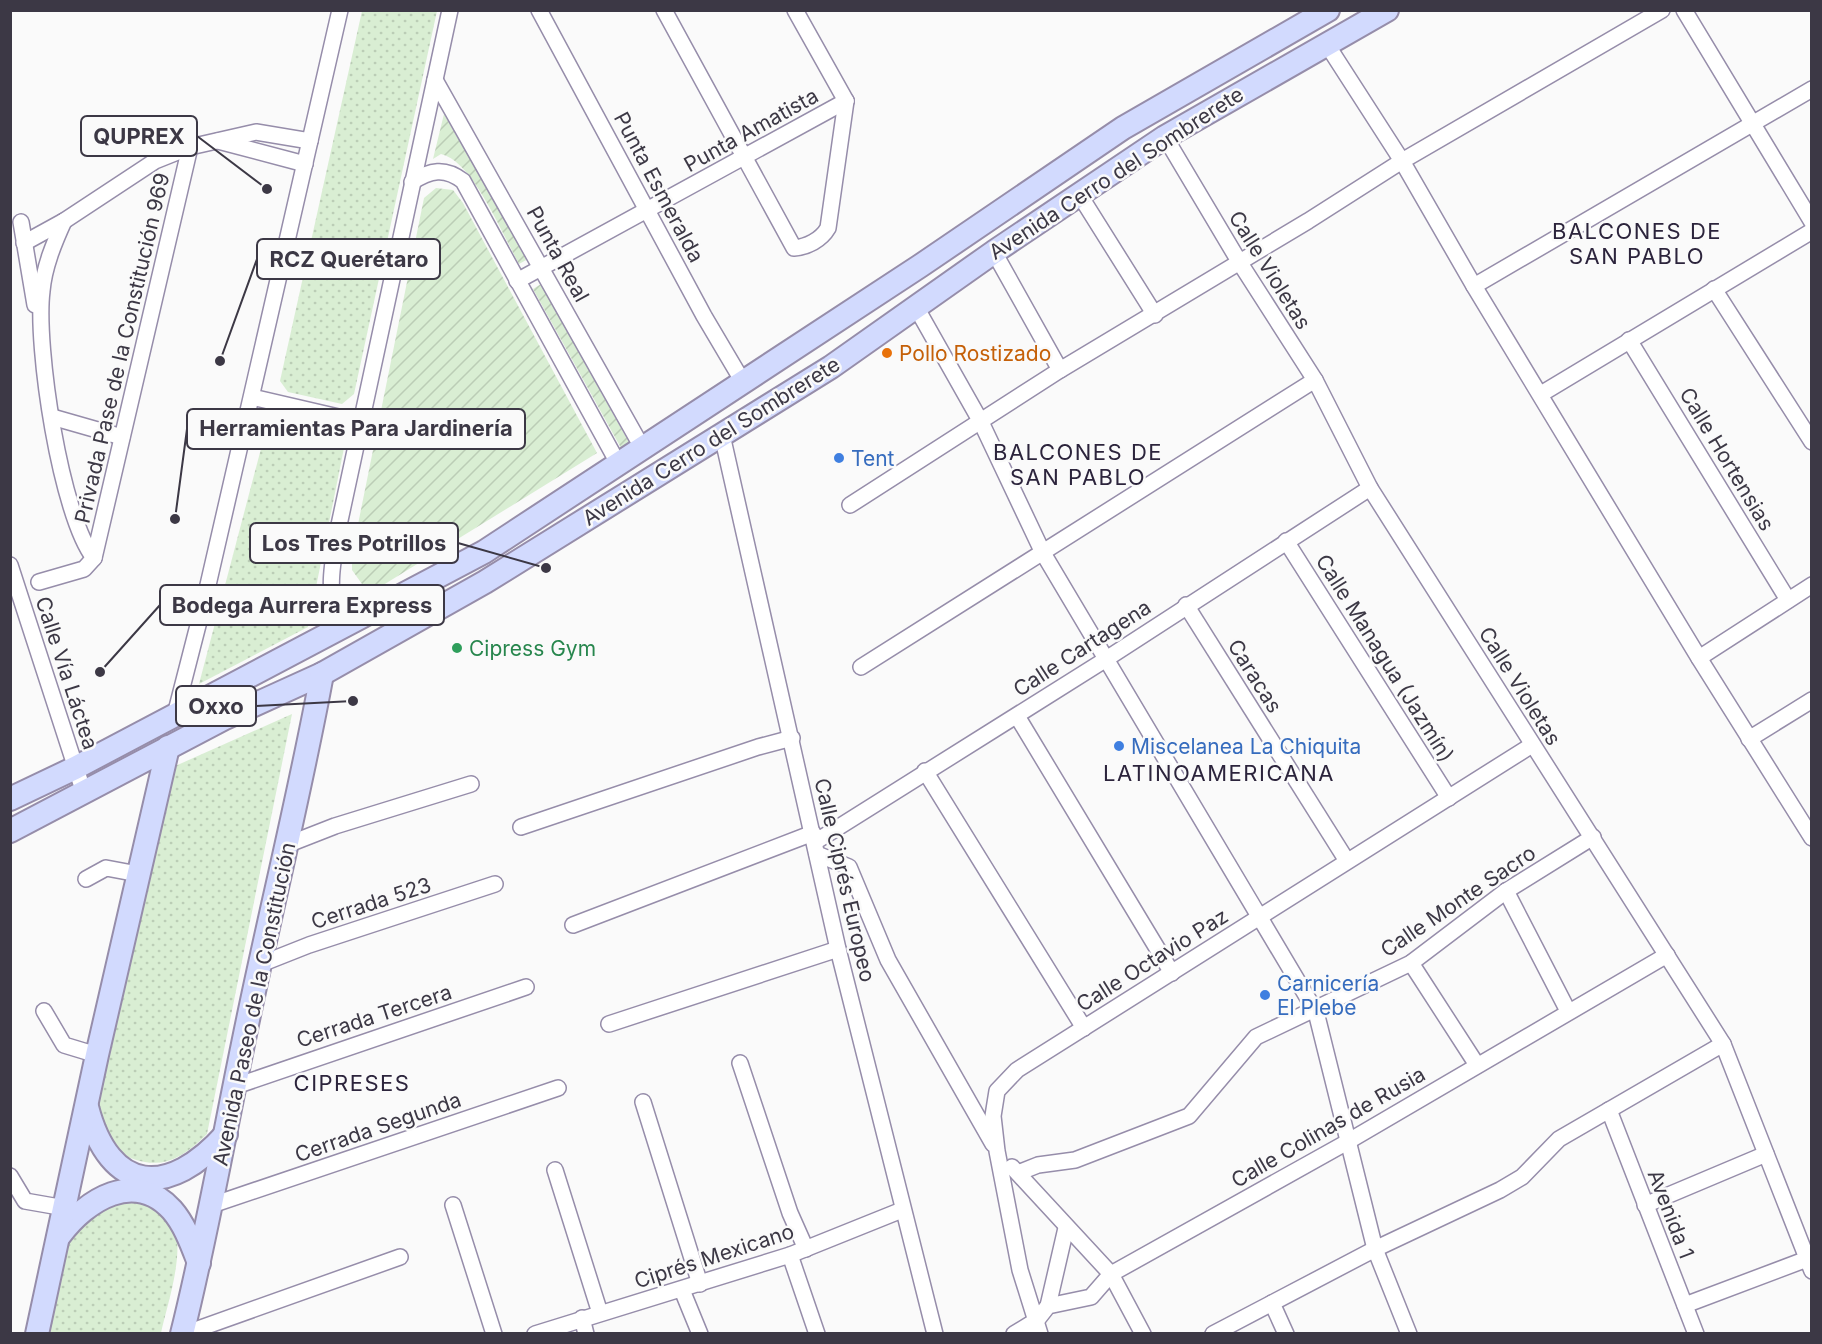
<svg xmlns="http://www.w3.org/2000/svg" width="1822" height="1344" viewBox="0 0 1822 1344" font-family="Inter,sans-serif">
  <defs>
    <pattern id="grass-dots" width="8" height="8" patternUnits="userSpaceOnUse" patternTransform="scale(1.5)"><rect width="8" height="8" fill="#d9eed3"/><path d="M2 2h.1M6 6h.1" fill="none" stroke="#bbcdb6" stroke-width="1.8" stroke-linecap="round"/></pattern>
    <pattern id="garden-furrows" width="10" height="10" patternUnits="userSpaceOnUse" patternTransform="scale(1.5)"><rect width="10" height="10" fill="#d9eed3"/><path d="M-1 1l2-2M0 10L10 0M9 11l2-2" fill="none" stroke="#bbcdb6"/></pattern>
  </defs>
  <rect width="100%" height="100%" fill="#fafafa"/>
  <!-- grass -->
  <g fill="url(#grass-dots)">
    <polygon points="362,11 437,11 354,394 342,404 288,392 280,381"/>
    <polygon points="278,418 337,433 345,443 308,627 199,684 268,422"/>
    <path d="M292 714 207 1134C175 1166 153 1172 112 1149L96 1108 173 767Z"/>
    <path d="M138 1198C151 1204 164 1209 172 1222 187 1248 167 1305 161 1333L48 1334 66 1246 77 1228 116 1201Z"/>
  </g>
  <!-- garden -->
  <g fill="url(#garden-furrows)">
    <path d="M444 114 528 259 519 264C503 236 473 161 441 154L433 159Z"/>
    <polygon points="436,188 453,190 463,203 597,453 380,587 362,584 352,570 352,554 424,198"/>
    <polygon points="541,284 630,444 621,448 533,289"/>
  </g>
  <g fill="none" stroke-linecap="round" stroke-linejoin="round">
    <defs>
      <g id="street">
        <polyline points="539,10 704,316 743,382"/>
        <path d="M664 10 794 248C807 247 821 240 828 228L846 101"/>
        <polyline points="795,10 846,101"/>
        <polyline points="1684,10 1812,222"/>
        <polyline points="1326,43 1402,161 1474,286 1699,658 1812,838"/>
        <polyline points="435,80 643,449"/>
        <polyline points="1165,137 1240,263 1315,380 1370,488 1723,1044 1812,1271"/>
        <polyline points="218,141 305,164"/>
        <path d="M412 182C430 170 445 167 463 181L619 465"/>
        <polyline points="1079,194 1155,315"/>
        <path d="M64 221C54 243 44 267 42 291 35 346 61 516 94 558"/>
        <polyline points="21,222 35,305"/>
        <polyline points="24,243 64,221 155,161 190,147 256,132 310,141"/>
        <polyline points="994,252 1060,370"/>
        <polyline points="517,281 846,101"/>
        <polyline points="1474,286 1812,89"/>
        <polyline points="1714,289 1812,442"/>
        <polyline points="916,307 981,422 1043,553 1316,1012 1375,1249 1409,1334"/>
        <polyline points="1629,340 1788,600"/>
        <polyline points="1541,394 1812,231"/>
        <polyline points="252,397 360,422"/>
        <polyline points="52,417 122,437"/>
        <polyline points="722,435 838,949 935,1334"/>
        <polyline points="850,505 1060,370 1308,221 1402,161 1662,10"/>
        <polyline points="1286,541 1449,798"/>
        <polyline points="10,565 84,793"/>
        <polyline points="39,582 84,569 94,558 190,147"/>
        <polyline points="1186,605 1347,861"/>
        <path d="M342 627C324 591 333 563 339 525L450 10"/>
        <polyline points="1699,658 1812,585"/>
        <polyline points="861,667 1315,380"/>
        <polyline points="175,715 205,598 340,10"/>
        <polyline points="1017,716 1172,973"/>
        <polyline points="1749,739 1812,700"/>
        <polyline points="925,771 1084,1028"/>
        <polyline points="521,827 758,747 792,738"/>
        <polyline points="815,842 1100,663 1370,488"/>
        <polyline points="289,844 335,826 471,784"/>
        <polyline points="817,854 849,867 888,960 993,1144"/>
        <polyline points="86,879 106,868 138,874"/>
        <polyline points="1506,891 1568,1011"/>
        <polyline points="573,925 813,833"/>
        <polyline points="1411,963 1477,1065"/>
        <polyline points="261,964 309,945 495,884"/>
        <polyline points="44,1011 64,1045 97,1055"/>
        <polyline points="609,1024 838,949"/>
        <polyline points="740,1063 790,1213 806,1249"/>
        <polyline points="236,1086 526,987"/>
        <polyline points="643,1102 700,1284"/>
        <polyline points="1609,1110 1696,1334"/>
        <polyline points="1012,1167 1111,1274 1143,1334"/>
        <polyline points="555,1170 600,1313"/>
        <polyline points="1018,1173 1038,1165 1075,1160 1189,1116 1256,1037 1411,963 1506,891 1593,837"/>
        <polyline points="10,1176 25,1201 65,1208"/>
        <polyline points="212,1205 558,1088"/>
        <polyline points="453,1205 494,1334"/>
        <polyline points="1645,1205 1766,1154"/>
        <polyline points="790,1255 817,1334"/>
        <polyline points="682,1290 700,1334"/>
        <polyline points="1272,1303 1286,1334"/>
        <polyline points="1685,1305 1807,1259"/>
        <polyline points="1048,1306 1066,1228"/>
        <polyline points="582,1318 586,1334"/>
        <polyline points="184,1334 400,1257"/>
        <polyline points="535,1334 790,1255 902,1210"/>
        <polyline points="1014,1334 1037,1320 1048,1306 1091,1297 1111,1274 1342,1145 1667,955"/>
        <polyline points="1040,1334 1020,1270 997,1151 993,1116 997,1091 1017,1070 1532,745"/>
        <polyline points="1213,1334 1375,1249 1500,1190 1522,1177 1559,1139 1723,1044"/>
      </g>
      <g id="secondary">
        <polyline points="10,799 75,768 484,552 920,266 1123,128 1328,10"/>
        <polyline points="10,831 223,719 322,674 485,582 831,367 994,252 1165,137 1387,10"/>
        <path d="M87 1107C110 1195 169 1198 226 1134"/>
        <path d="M60 1235C86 1200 135 1169 172 1210 185 1225 192 1245 199 1263"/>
        <polyline points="37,1334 97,1055 168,747"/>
        <path d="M182 1334C206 1238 223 1141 243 1044 268 920 299 799 322 674"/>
      </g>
    </defs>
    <!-- street casing -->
    <use href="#street" stroke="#968daa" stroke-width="18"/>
    <!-- secondary casing -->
    <use href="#secondary" stroke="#968daa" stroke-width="26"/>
    <!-- street -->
    <use href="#street" stroke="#fff" stroke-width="15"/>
    <!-- secondary -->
    <use href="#secondary" stroke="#d2dafe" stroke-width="22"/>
  </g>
  <!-- markers -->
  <circle fill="#e8710a" stroke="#fafafa" stroke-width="2" cx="887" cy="353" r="6"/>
  <g fill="#3f7fe0" stroke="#fafafa" stroke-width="2">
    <circle cx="839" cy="458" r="6"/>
    <circle cx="1119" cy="746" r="6"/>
    <circle cx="1265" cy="995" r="6"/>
  </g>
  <circle fill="#2e9e5b" stroke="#fafafa" stroke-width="2" cx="457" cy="648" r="6"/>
  <g text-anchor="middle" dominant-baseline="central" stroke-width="5" stroke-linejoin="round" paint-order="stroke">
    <!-- street labels -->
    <g font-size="21" fill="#3c3845" stroke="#fafafa">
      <text transform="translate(751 130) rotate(-29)">Punta Amatista</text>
      <text transform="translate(1116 173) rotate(-33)">Avenida Cerro del Sombrerete</text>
      <text transform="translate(659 187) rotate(62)">Punta Esmeralda</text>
      <text transform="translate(558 254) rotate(61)">Punta Real</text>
      <text transform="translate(1270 270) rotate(58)">Calle Violetas</text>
      <text transform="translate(122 348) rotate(-77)">Privada Pase de la Constitución 969</text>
      <text transform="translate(711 441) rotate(-32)">Avenida Cerro del Sombrerete</text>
      <text transform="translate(1727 459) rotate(59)">Calle Hortensias</text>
      <text transform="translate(1082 648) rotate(-33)">Calle Cartagena</text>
      <text transform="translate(1385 658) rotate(58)">Calle Managua (Jazmín)</text>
      <text transform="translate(67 673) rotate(72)">Calle Vía Láctea</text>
      <text transform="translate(1255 676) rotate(58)">Caracas</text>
      <text transform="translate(1520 686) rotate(58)">Calle Violetas</text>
      <text transform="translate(845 880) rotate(77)">Calle Ciprés Europeo</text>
      <text transform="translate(1458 901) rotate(-34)">Calle Monte Sacro</text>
      <text transform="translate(371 903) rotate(-18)">Cerrada 523</text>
      <text transform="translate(1152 960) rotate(-32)">Calle Octavio Paz</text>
      <text transform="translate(254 1004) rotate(-78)">Avenida Paseo de la Constitución</text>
      <text transform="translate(374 1016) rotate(-18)">Cerrada Tercera</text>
      <text transform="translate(378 1127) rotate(-19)">Cerrada Segunda</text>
      <text transform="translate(1328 1127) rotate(-30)">Calle Colinas de Rusia</text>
      <text transform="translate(1671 1214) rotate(69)">Avenida 1</text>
      <text transform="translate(714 1256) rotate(-18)">Ciprés Mexicano</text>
    </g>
    <!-- food labels -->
    <g font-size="21" fill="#c56008" stroke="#fafafa" text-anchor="start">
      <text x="899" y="353">Pollo Rostizado</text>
    </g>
    <!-- shop labels -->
    <g font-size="21" fill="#366cbe" stroke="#fafafa" text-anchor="start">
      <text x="851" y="458">Tent</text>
      <text x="1131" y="746">Miscelanea La Chiquita</text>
      <text x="1277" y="983">Carnicería<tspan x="1277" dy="24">El Plebe</tspan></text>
    </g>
    <!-- leisure labels -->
    <g font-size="21" fill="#27864d" stroke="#fafafa" text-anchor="start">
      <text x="469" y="648">Cipress Gym</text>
    </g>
    <!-- neighbourhood labels -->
    <g font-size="22" letter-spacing="1.5" fill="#2c243c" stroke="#fafafa">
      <text x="1637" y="231">BALCONES DE<tspan x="1637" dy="25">SAN PABLO</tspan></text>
      <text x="1078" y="452">BALCONES DE<tspan x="1078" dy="25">SAN PABLO</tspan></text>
      <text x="1219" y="773">LATINOAMERICANA</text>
      <text x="352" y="1083">CIPRESES</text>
    </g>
  </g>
  <!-- callouts -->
  <path fill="none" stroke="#3c3845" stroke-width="2" d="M267 189L197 136M220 361L257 259M175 519L187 429M546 568L458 543M100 672L160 605M353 701L256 706"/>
  <g fill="#3c3845" stroke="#fafafa" stroke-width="2">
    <circle cx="267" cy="189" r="6"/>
    <circle cx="220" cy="361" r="6"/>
    <circle cx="175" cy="519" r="6"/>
    <circle cx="546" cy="568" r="6"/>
    <circle cx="100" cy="672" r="6"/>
    <circle cx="353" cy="701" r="6"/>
  </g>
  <g fill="#fafafa" stroke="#3c3845" stroke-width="2">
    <rect x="81" y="116" width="116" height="40" rx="6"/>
    <rect x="257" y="239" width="183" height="40" rx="6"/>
    <rect x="187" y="409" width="338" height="40" rx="6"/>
    <rect x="250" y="523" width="208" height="40" rx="6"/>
    <rect x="160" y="585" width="284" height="40" rx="6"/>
    <rect x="176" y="686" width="80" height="40" rx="6"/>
  </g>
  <g font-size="22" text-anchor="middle" font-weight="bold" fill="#3c3845">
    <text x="139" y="144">QUPREX</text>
    <text x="349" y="267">RCZ Querétaro</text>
    <text x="356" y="436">Herramientas Para Jardinería</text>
    <text x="354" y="551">Los Tres Potrillos</text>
    <text x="302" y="613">Bodega Aurrera Express</text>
    <text x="216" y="714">Oxxo</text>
  </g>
  <!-- border -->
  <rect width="1822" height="1344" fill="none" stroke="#3c3845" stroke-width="24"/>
</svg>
